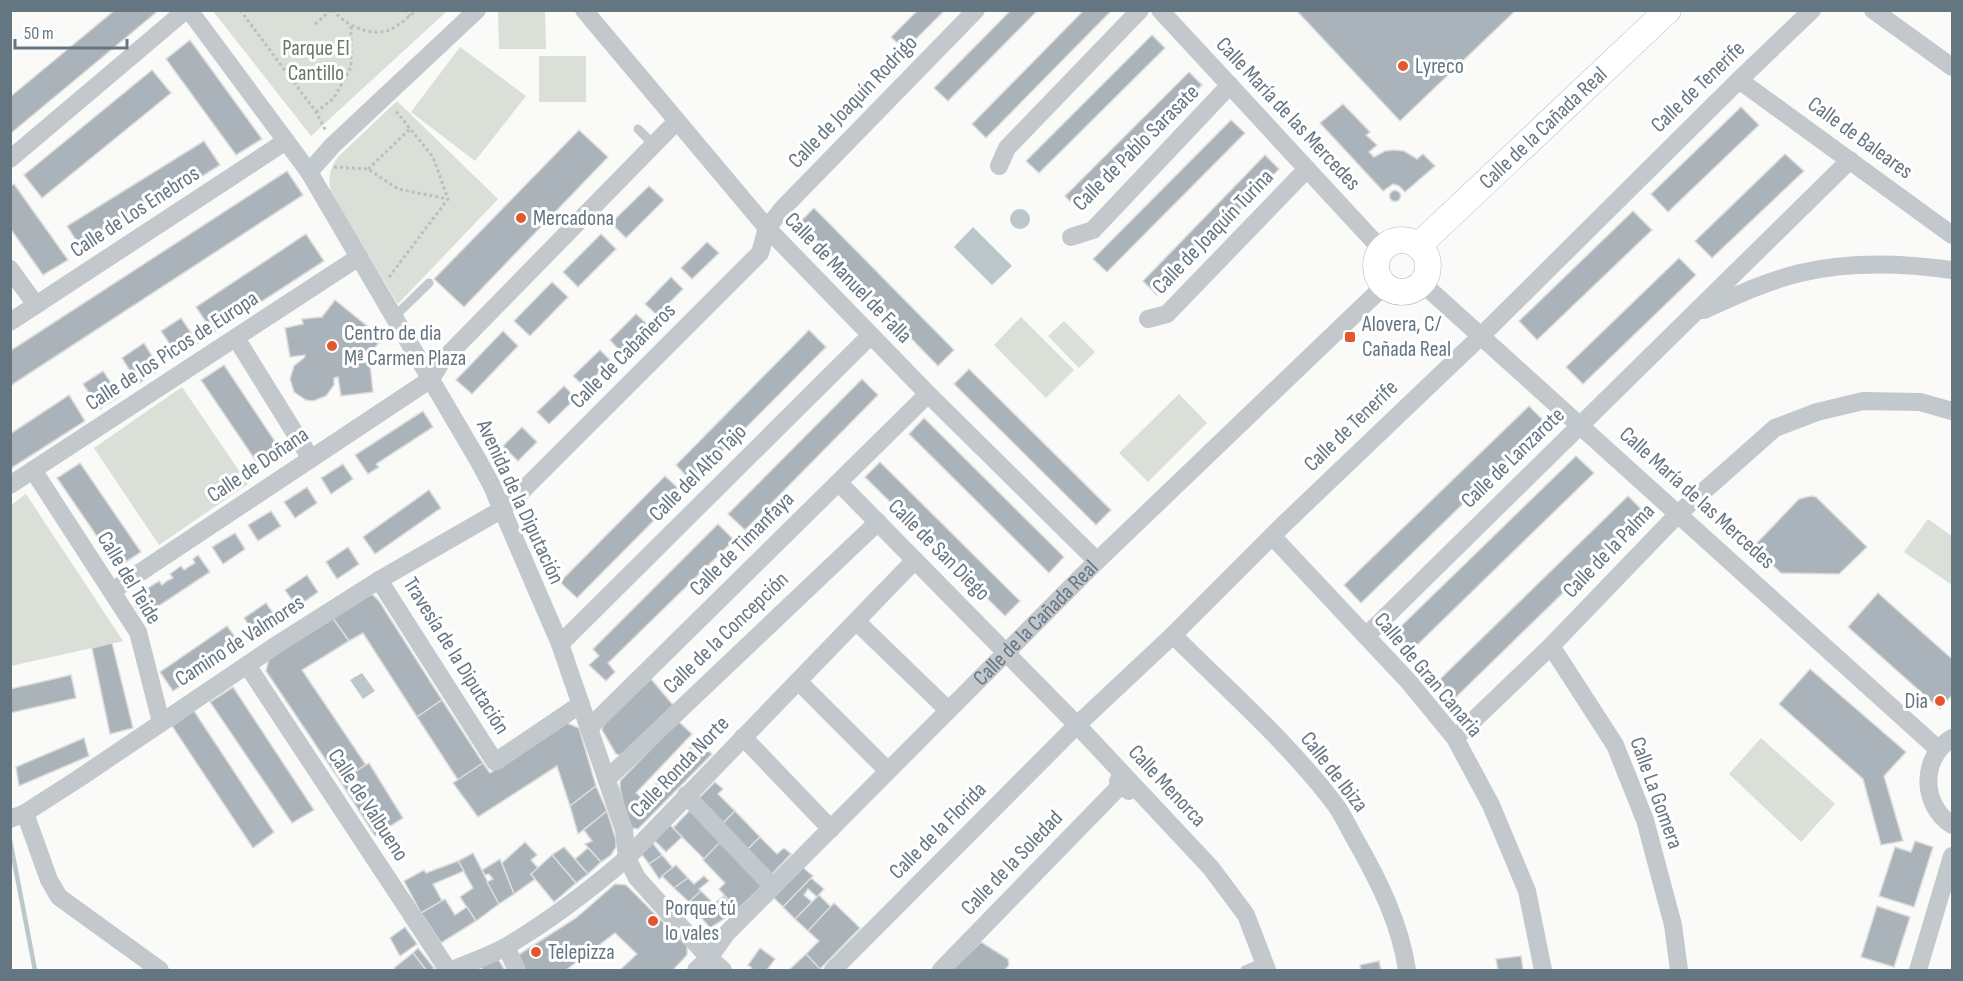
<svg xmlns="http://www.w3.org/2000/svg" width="1963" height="981" viewBox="0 0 1963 981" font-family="'Sofia Sans Condensed',sans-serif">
  <rect width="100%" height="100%" fill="#fafaf8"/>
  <!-- green -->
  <g fill="#dadfd7">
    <polygon points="213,11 447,11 311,136"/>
    <polygon points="498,11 545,11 546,49 499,49"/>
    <polygon points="460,47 526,96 475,161 411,112"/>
    <rect x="539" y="56" width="47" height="46"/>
    <path d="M397 101 498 199 398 304 334 199C327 185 328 170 338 157Z"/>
    <polygon points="1021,317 1074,370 1046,398 994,345"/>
    <polygon points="1064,321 1095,352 1079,368 1048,336"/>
    <polygon points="182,387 248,484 159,545 94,448"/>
    <polygon points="1179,394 1207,423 1148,482 1119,453"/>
    <polygon points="26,494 123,641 11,666 11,505"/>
    <polygon points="1928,519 1952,536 1952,585 1904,552"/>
    <polygon points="1761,738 1835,804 1801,842 1729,774"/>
  </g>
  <!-- water -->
  <g fill="#bbc7cb">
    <circle cx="1020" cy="219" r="10"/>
    <polygon points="973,227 1012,266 992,285 954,247"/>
    <polygon points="362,673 375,691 363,699 350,680"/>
  </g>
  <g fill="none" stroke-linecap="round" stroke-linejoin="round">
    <!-- stream -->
    <polyline stroke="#bbc7cb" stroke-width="4.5" points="10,840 35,970"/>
  </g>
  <!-- building -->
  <g fill="#aab3b9" stroke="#dcdcda" stroke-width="1.5">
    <polygon points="115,10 159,10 10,134 10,97"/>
    <polygon points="918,10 945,10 905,50 891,37"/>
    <polygon points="1011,10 1038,10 948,101 934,88"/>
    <polygon points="1084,10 1112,10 986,138 972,124"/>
    <polygon points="1296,10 1516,10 1400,121"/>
    <polygon points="1152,35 1165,48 1039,173 1026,161"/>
    <polygon points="190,40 262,139 236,155 166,59"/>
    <polygon points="152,70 171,93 42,198 24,175"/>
    <polygon points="1189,72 1202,85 1077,209 1065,196"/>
    <polygon points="1343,104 1370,132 1366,135 1377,145 1369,152 1374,157 1385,151 1394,150 1404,151 1417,159 1423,154 1435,166 1405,192 1399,186 1393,184 1383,191 1320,123"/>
    <polygon points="1741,107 1759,125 1668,212 1651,194"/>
    <polygon points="1231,120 1245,133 1107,272 1093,259"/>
    <polygon points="579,130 608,157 464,307 434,279"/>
    <polygon points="204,141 220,165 83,251 67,226"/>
    <polygon points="1785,154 1804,171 1712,258 1695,241"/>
    <polygon points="1265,155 1279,169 1157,295 1143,281"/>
    <polygon points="287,171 303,195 10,386 10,351"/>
    <polygon points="14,184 68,260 43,275 10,228 10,187"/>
    <polygon points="649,186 664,200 626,238 611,223"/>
    <circle cx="1395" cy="196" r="5.5"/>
    <polygon points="814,208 954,350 938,366 799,223"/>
    <polygon points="1633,211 1652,230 1537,340 1519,321"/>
    <polygon points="306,234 324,261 213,333 196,307"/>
    <polygon points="601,234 616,249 578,287 563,272"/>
    <polygon points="707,242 719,253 692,279 681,268"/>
    <polygon points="1679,258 1696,275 1583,384 1566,367"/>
    <polygon points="671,277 683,289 657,315 645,304"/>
    <polygon points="552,282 568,297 530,336 514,321"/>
    <polygon points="335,300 382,338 369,356 373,392 341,396 338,377 334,378 334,385 326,396 313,401 306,400 294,392 290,379 294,366 305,357 305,355 290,357 285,328 303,324 302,319 322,317"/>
    <polygon points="636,314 648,325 621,352 610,340"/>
    <polygon points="181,318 198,343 178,356 161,331"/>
    <polygon points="809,330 826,347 692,482 676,465"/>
    <polygon points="503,331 518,346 472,394 456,380"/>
    <polygon points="144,343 160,369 138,384 122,358"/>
    <polygon points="600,350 611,361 585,387 573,376"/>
    <polygon points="224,365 284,455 262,470 201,380"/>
    <polygon points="969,369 1111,510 1096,525 954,384"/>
    <polygon points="103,371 120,396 100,409 83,384"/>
    <polygon points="862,379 878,395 745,530 728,514"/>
    <polygon points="564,386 576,398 549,424 537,412"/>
    <polygon points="69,395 85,421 10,469 10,434"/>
    <polygon points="1529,406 1546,423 1361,603 1344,585"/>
    <polygon points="423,411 433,427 376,464 379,467 368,474 355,455"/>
    <polygon points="924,418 1064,557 1049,573 909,434"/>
    <polygon points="522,427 537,442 518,461 503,446"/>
    <polygon points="1576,456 1594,473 1412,650 1394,633"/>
    <polygon points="880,462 1020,601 1005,616 865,477"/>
    <polygon points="80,463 141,552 118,567 57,478"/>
    <polygon points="343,464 353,479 331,494 321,478"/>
    <polygon points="665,476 682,492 577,598 560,582"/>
    <polygon points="307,487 317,503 295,518 284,502"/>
    <polygon points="429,490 441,508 375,554 363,537"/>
    <polygon points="1628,496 1645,513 1452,701 1435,684"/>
    <polygon points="1811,496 1816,497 1867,547 1839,574 1781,573 1753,547 1799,499"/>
    <polygon points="271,511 281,526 258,541 248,525"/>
    <polygon points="718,524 734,540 608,663 615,672 606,681 589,665 599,656 593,649"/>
    <polygon points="235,533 245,549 223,564 212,547"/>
    <polygon points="348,547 359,564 337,579 326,562"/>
    <polygon points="198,555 210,572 142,617 134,604 139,600 136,596 142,592 145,597 150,593 148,588 159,581 162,585 167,581 173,578 170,574 181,566 184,570 190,566 195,563 193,559"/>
    <polygon points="307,575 318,592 297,607 285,590"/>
    <polygon points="1878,593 1952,659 1952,695 1940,709 1848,627"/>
    <polygon points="373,595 379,601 442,700 417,717 363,633 349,641 332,617 365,596"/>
    <polygon points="266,603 278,620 256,636 244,618"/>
    <polygon points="332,617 349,641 302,670 366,765 340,781 266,671 269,658"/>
    <polygon points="227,626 241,645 173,691 160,672"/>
    <polygon points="112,643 133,728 110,734 92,648"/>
    <polygon points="1810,669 1906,752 1884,776 1903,841 1881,845 1863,779 1779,704"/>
    <polygon points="71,675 76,698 10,713 10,689"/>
    <polygon points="651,679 673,705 623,756 616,754 602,730 604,723"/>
    <polygon points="233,687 314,810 292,823 210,702"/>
    <polygon points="442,700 483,763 458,780 417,717"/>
    <polygon points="194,711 274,832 253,848 172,726"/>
    <polygon points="678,721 692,734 636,793 642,798 697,740 712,754 638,829 632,828 629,826 620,789 620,781"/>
    <polygon points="567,723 579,728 596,786 570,806 557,766 478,817 453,783 483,763 490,773"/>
    <polygon points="84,738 89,756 19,786 16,767"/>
    <polygon points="369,763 403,818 375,836 340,781"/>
    <polygon points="715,782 723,789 718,794 735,811 722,824 698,799"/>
    <polygon points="596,786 607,811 578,834 570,806"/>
    <polygon points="691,809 722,840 704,859 673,828"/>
    <polygon points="607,811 616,840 616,847 611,855 601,862 585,844 592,841 584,830"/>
    <polygon points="735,811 760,837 747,850 722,824"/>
    <polygon points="670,825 682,837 666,852 654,840"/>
    <polygon points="760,837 777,854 784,848 791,854 772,874 747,850"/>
    <polygon points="722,840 762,880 761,887 737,910 719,889 725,883 703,860"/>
    <polygon points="1915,841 1933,847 1914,907 1879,896 1895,847 1911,852"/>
    <polygon points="525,842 537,855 531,860 538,868 531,874 535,879 514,894 502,863"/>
    <polygon points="652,842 662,855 649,864 640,852"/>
    <polygon points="564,847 588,874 576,883 552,855"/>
    <polygon points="588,848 601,862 588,874 575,859"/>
    <polygon points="473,853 499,904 476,921 460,897 473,888 458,861"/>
    <polygon points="552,855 576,883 554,902 531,874"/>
    <polygon points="662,855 673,868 659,879 649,864"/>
    <polygon points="500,859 514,894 499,904 487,882 493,879 489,874 485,875 482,870"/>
    <polygon points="458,861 464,871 433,884 442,901 421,913 404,881 424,870 426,873"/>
    <polygon points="676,865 688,878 674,888 662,876"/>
    <polygon points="801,866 813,876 783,907 772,896"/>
    <polygon points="704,876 709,881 699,889 701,891 689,902 674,888 688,878 694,884"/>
    <polygon points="811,878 824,889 817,897 808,889 804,895 812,902 795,919 783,907"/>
    <polygon points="615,884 626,885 687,946 687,955 673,970 620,970 637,954 615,933 566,970 522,970 515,957 576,918"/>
    <polygon points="701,891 714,904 700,914 689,902"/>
    <polygon points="819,895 831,907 808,931 795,919"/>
    <polygon points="724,896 737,910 710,928 699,915"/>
    <polygon points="445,899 455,915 467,907 476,921 441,943 421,913"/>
    <polygon points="834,903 860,928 820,969 806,954 819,941 808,931"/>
    <polygon points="1877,906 1910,917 1894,967 1861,957"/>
    <polygon points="405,927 417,944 400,956 390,938"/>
    <polygon points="981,942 1008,959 1009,965 1005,970 952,970"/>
    <polygon points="418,948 434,968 431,970 426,970 413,953"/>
    <polygon points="760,948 775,959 767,970 750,970 752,968 748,965"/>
    <polygon points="413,953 426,970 396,970 394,968"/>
    <polygon points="806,954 820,969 818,970 789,970"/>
    <polygon points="1521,956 1523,970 1498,970 1496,959"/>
    <polygon points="498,959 505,970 483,970 481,967"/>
    <polygon points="1379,961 1381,970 1361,970 1360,965"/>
  </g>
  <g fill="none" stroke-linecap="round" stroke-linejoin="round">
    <defs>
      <g id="secondary">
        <circle cx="1402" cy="266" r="26"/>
        <path id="s2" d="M1418 246 1668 10"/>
      </g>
    </defs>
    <!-- secondary casing -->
    <use href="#secondary" stroke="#b3babf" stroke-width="27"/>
    <!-- path -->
    <g stroke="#bbbfc2" stroke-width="3" stroke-dasharray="3 3" stroke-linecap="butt">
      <polyline points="240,10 316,112 326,131"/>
      <path d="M333 10C345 25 370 37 389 30 399 26 408 17 417 10"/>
      <polyline points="405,10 410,16"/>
      <polyline points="315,24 331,10"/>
      <polyline points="316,112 334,98 351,67 351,25"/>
      <polyline points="334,167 368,169 398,189 448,199"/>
      <polyline points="368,169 410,129"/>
      <polyline points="389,277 448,199 433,157 395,110"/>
    </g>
    <!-- lane -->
    <g stroke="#c3c8cc" stroke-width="9">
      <polyline points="638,129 653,144"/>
      <polyline points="394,317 429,283"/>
      <polyline points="1245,970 1264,962"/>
    </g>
    <!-- street -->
    <g stroke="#c3c8cc" stroke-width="18">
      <polyline points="189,10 309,172 478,460 491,484 560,644 624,830 627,858 637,878 709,958 723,970"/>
      <polyline points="584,10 767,228 928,394 1097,561"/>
      <polyline points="1160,10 1382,250"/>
      <polyline points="1873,10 1952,67"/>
      <polyline points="1739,80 1952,235"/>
      <polyline points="10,159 186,10"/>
      <polyline points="999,166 1007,148 1140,10"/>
      <polyline points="309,172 333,145 477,10"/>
      <polyline points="1071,237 1093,230 1230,85"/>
      <polyline points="10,269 36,305"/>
      <polyline points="1422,283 1939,750"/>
      <path d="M1704 310C1735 296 1767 281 1800 273 1850 261 1902 263 1952 270"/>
      <polyline points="1148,319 1167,314 1307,169"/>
      <polyline points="10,322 286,141"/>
      <polyline points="236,338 311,459"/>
      <polyline points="33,470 138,632 161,722"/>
      <polyline points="839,483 1077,725 1211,868 1246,915 1267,970"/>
      <polyline points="10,485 359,257"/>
      <polyline points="1272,536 1409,682 1455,738 1491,805 1527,891 1543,970"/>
      <polyline points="379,580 495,762 581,704"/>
      <polyline points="112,591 431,379 442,361 677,121"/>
      <polyline points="856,621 948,710"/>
      <path d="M1173 635C1227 689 1292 746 1337 807 1344 817 1349 829 1355 839 1379 881 1400 923 1407 970"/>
      <polyline points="1366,636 1850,160"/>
      <polyline points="560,644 870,336"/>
      <polyline points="1551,646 1615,745 1645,820 1673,925 1679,970"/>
      <polyline points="247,665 448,970"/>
      <polyline points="798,681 888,771"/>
      <polyline points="589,728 928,394"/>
      <polyline points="743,737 831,829"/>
      <polyline points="1455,738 1551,646 1678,514 1775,428 1817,412 1863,401 1920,402 1952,411"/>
      <path d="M1952 738C1920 758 1921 805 1952 825"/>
      <polyline points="607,779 878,522"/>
      <polyline points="686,795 773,887"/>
      <polyline points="25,813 49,880 59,897 160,970"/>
      <polyline points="10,819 25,813 78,779 278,644 379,580 501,510 521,492 760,253 767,228 784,207 976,10"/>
      <polyline points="506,947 517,970"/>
      <path d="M452 970C470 962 490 956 507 946 549 921 590 890 627 858L915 560"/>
      <path id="s1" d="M696 970 709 958 726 934 1097 561 1385 285"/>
      <polyline points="833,970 1077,725 1173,635 1283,525 1481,336 1739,80 1812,10"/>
      <polyline points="941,970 1118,788 1121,787 1118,781 1129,791 1130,790"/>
      <polyline points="1918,970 1952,856"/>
    </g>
    <!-- secondary -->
    <use href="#secondary" stroke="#fff" stroke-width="26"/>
  </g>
  <!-- markers -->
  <g fill="#e4572e" stroke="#fff" stroke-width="2">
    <circle cx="1403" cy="66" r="6"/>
    <circle cx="521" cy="218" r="6"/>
    <rect x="1344" y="331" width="12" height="12" rx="3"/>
    <circle cx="332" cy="346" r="6"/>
    <circle cx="1940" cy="701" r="6"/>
    <circle cx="653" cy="921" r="6"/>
    <circle cx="536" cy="952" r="6"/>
  </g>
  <g text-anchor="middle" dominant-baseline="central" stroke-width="6" stroke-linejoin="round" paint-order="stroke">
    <!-- park labels -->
    <g font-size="22" fill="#687a64" stroke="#fff">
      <text x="316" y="48">Parque El<tspan x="316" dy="25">Cantillo</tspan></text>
    </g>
    <!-- poi labels -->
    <g font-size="22" fill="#657683" stroke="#fff" text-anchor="start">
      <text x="1415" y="66">Lyreco</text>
      <text x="533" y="218">Mercadona</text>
      <text x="1362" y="324">Alovera, C/<tspan x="1362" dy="25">Cañada Real</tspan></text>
      <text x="344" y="333">Centro de dia<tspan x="344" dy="25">Mª Carmen Plaza</tspan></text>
      <text x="1928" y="701" text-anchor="end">Dia</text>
      <text x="665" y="908">Porque tú<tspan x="665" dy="25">lo vales</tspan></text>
      <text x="548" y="952">Telepizza</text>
    </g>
    <!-- street labels -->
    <g font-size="22" fill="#657683" stroke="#fff">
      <text transform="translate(1698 87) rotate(-44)">Calle de Tenerife</text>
      <text transform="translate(853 102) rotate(-46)">Calle de Joaquín Rodrigo</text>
      <text transform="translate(1288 114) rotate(47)">Calle María de las Mercedes</text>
      <text stroke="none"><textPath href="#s2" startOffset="172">Calle de la Cañada Real</textPath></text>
      <text transform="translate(1860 138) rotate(36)">Calle de Baleares</text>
      <text transform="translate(1136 148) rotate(-45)">Calle de Pablo Sarasate</text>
      <text transform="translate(135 212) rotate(-33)">Calle de Los Enebros</text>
      <text transform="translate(1213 232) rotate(-46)">Calle de Joaquín Turina</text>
      <text transform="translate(848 278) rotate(46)">Calle de Manuel de Falla</text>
      <text transform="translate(172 351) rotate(-33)">Calle de los Picos de Europa</text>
      <text transform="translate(623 356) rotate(-45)">Calle de Cabañeros</text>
      <text transform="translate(1351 426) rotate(-44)">Calle de Tenerife</text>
      <text transform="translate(1513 458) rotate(-44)">Calle de Lanzarote</text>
      <text transform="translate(258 465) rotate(-34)">Calle de Doñana</text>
      <text transform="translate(698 473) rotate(-45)">Calle del Alto Tajo</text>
      <text transform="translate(1697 498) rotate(42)">Calle María de las Mercedes</text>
      <text transform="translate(520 502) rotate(65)">Avenida de la Diputación</text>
      <text transform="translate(742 544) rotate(-45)">Calle de Timanfaya</text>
      <text transform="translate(939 550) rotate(45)">Calle de San Diego</text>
      <text transform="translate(1609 551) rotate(-46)">Calle de la Palma</text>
      <text transform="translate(129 578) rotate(59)">Calle del Teide</text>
      <text stroke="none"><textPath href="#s1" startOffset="486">Calle de la Cañada Real</textPath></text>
      <text transform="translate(726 633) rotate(-44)">Calle de la Concepción</text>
      <text transform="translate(240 641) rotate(-33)">Camino de Valmores</text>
      <text transform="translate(456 656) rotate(58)">Travesía de la Diputación</text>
      <text transform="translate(1428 675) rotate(50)">Calle de Gran Canaria</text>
      <text transform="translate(680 767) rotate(-46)">Calle Ronda Norte</text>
      <text transform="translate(1334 772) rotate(52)">Calle de Ibiza</text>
      <text transform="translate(1167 786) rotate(47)">Calle Menorca</text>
      <text transform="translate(1656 793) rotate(70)">Calle La Gomera</text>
      <text transform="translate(368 805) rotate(57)">Calle de Valbueno</text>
      <text transform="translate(938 831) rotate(-45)">Calle de la Florida</text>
      <text transform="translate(1012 863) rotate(-46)">Calle de la Soledad</text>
    </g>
  </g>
  <!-- border -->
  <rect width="1963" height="981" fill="none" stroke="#657683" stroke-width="24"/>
  <!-- scale -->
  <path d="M15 39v9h112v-9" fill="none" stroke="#657683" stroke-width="3"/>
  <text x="24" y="39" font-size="18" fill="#657683" stroke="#ffffff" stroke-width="4.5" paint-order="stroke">50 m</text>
</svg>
